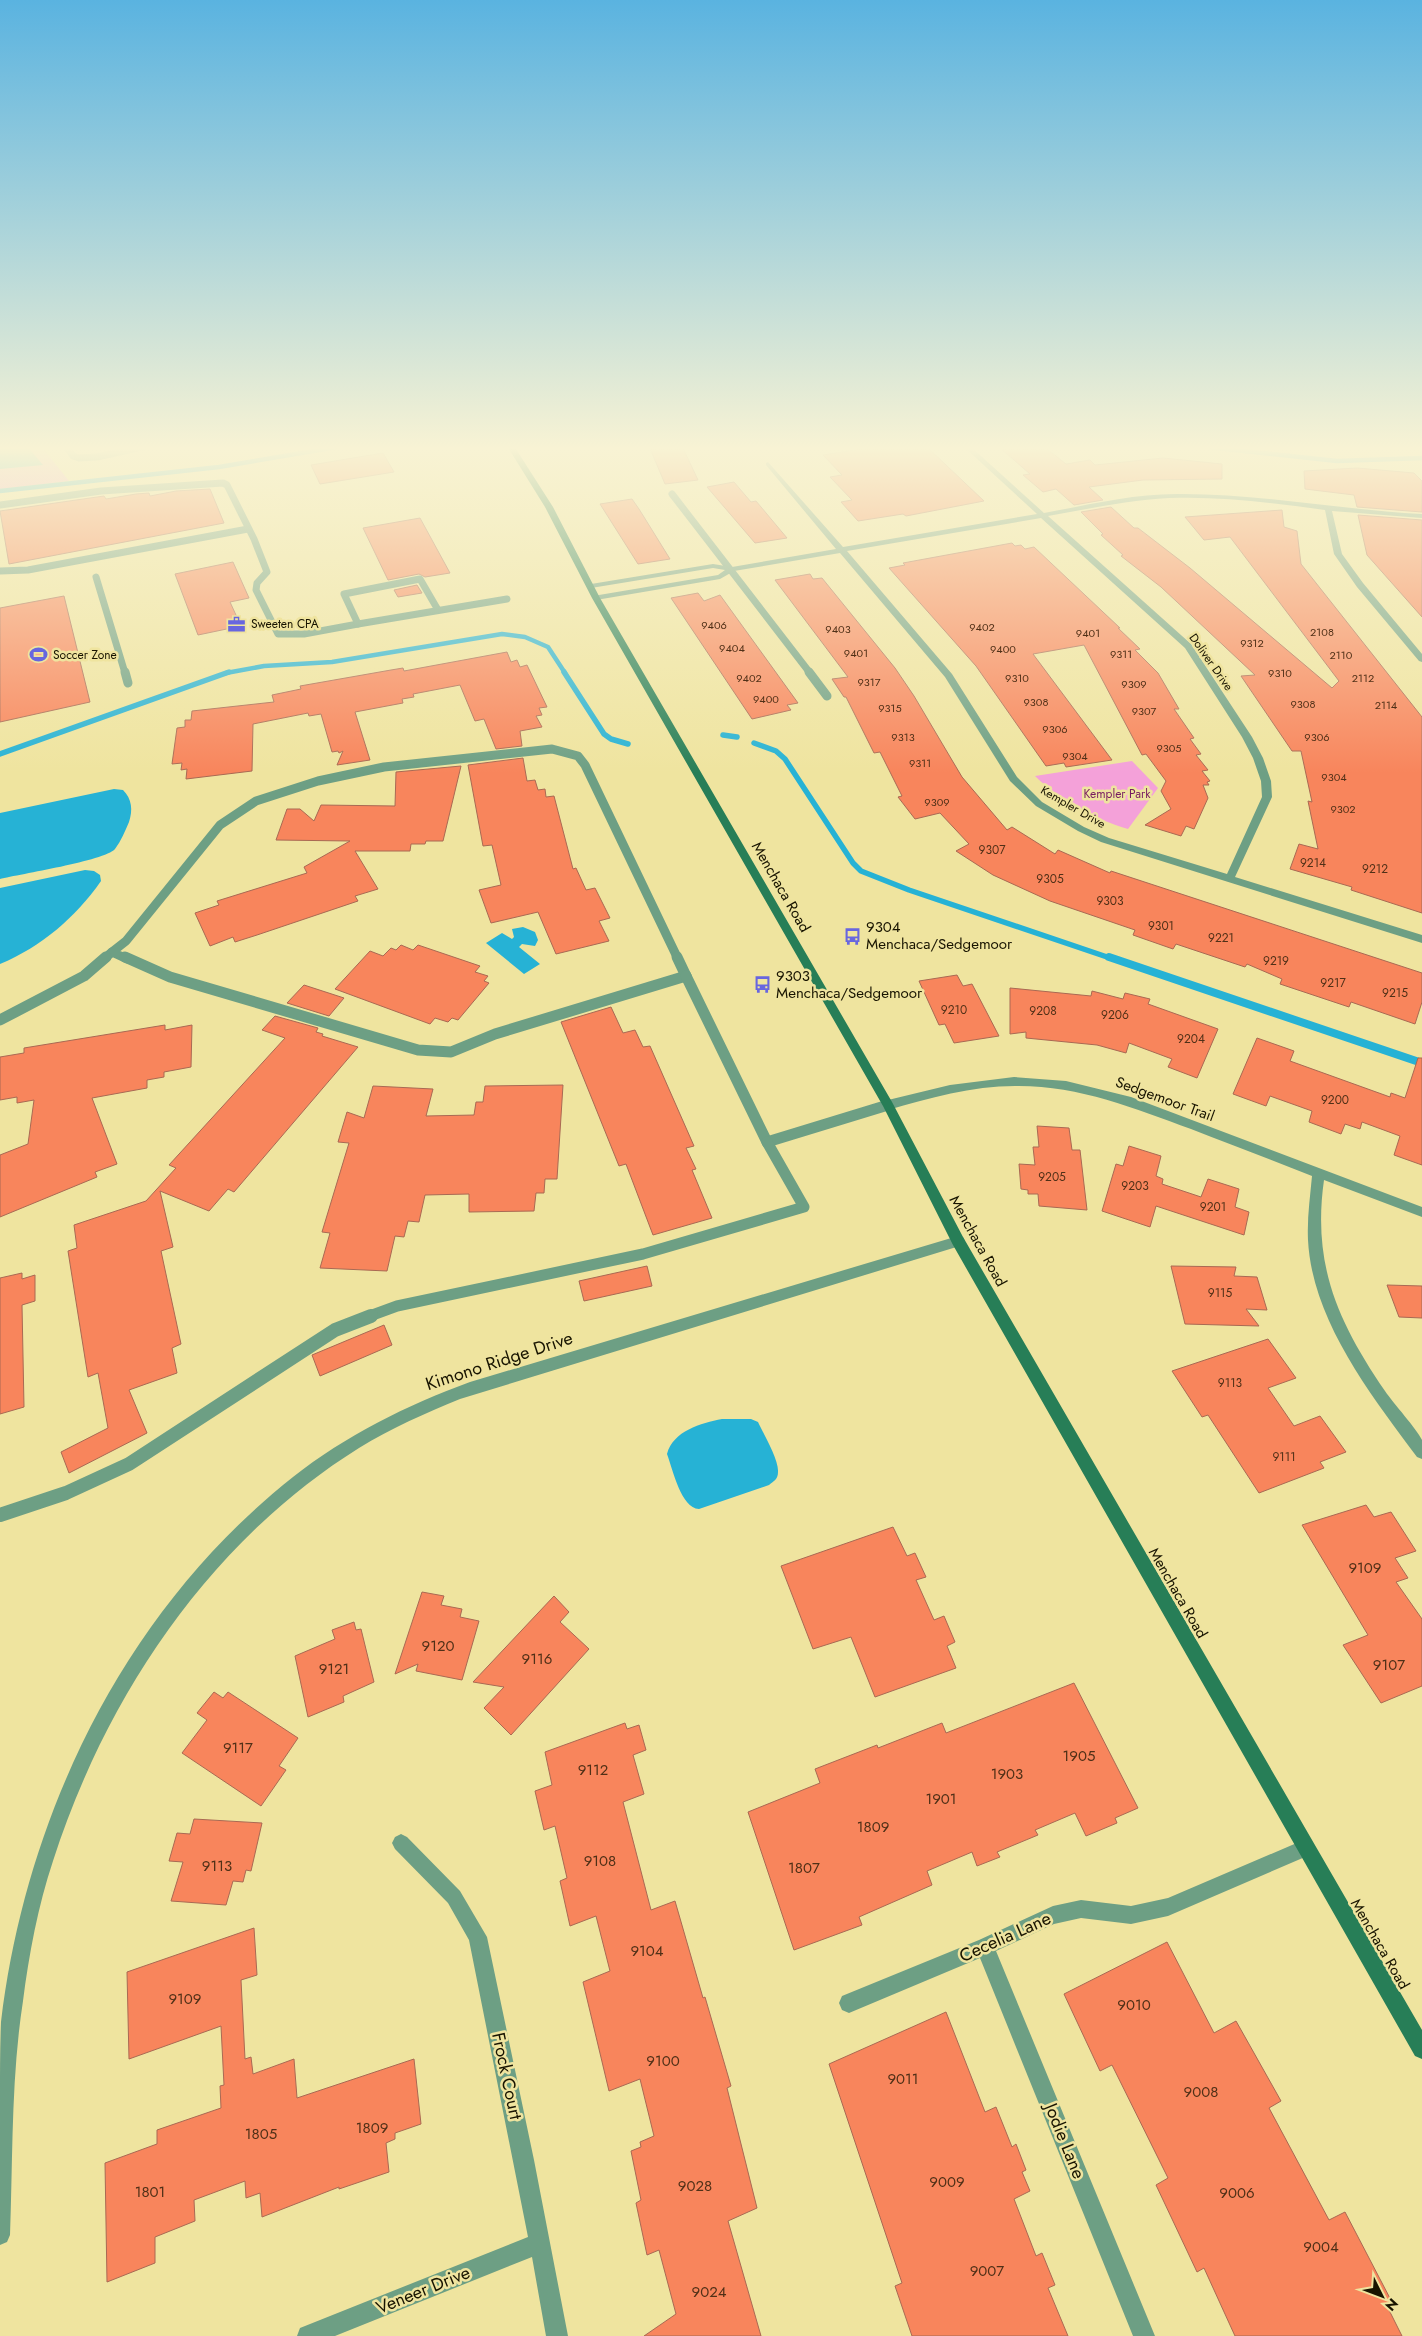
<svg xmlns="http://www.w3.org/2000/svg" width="1422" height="2336" viewBox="0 0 1422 2336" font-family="Jost,sans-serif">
  <rect width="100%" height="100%" fill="#efe49f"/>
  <!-- green -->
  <g fill="#f4a1d9">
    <polygon points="0,446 41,446 69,481 0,489"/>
    <path d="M1132 761 1158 788 1128 829C1092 818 1063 803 1035 776Z"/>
  </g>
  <!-- water -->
  <g fill="#26b2d5">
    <polygon points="0,446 27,446 43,465 0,469"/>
    <path d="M114 789 123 790C132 799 133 810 129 822 125 831 121 841 115 849 104 861 20 874 0 879V813Z"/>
    <path d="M85 870 94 871 100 875 101 881C76 917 41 947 0 964V888Z"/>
    <polygon points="523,927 535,932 538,940 535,946 522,944 519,947 540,964 524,974 486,943 502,933 512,939 514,937 512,929"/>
    <path d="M722 1419H751L758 1422C763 1433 779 1460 778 1472 778 1479 774 1481 769 1485L699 1509C681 1508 673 1470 667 1454 673 1431 701 1423 722 1419Z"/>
  </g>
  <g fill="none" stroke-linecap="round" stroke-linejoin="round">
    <!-- stream-far2 -->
    <g stroke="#26b2d5" stroke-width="4.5">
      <polyline points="1197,446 1337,461 1422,458"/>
      <polyline points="0,491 219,467 343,446"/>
      <polyline points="226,673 264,666 332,662 502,634 525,637 548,647 565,673"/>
    </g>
    <!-- stream-far1 -->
    <g stroke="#26b2d5" stroke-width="5.5">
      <polyline points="564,672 604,734 611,739 628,744"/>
      <polyline points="723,735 737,737"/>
      <polyline points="754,743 776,751 785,759 853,863 861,871 909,890 1113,959"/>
      <polyline points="0,754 229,672"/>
    </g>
    <!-- stream -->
    <polyline stroke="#26b2d5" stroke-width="8" points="1109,957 1422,1063"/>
  </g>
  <!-- building -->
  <g fill="#f8855c" stroke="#a96953">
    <polygon points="649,446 682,446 698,480 665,484"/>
    <polygon points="880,446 926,446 984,501 906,516 903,514 858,521 841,502 852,500 830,477 842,475 823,455"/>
    <polygon points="998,446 1032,446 1036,450 1046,448 1066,464 1090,460 1095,465 1163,458 1222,464 1222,479 1143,480 1089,487 1103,500 1074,505 1056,489 1043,492 1023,475 1030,474"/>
    <polygon points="383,453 394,472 320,484 311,465"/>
    <polygon points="1357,468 1414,473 1422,481 1422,512 1357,507 1354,495 1305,489 1304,471"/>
    <polygon points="734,482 751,502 756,501 787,538 755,543 707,487"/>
    <polygon points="210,489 224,523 9,564 0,511 104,496 106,499 136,494 149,493 150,496 176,491"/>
    <polygon points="632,499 639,509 670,559 638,564 600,504"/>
    <polygon points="1111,507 1134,528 1138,528 1190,568 1332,688 1339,681 1230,537 1204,540 1185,517 1282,510 1284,527 1297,531 1301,564 1422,717 1422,913 1351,890 1352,887 1290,869 1299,844 1318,849 1308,801 1312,802 1301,751 1292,751 1241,676 1255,675 1161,587 1121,556 1123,555 1101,535 1103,534 1081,512"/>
    <polygon points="1358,515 1422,520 1422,617 1367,555"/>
    <polygon points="420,518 450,573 425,577 419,574 388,580 363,528"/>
    <polygon points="1012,543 1015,546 1021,545 1025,549 1034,547 1120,628 1118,628 1140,649 1135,650 1158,673 1179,709 1174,709 1194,738 1190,739 1201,754 1196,755 1208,770 1202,771 1210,781 1207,782 1209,785 1203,785 1208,798 1194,829 1186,826 1181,836 1145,825 1171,809 1161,791 1166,781 1146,754 1142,755 1084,645 1033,654 1112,760 1066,767 1064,763 1046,766 976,666 889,568 905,565 903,563"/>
    <polygon points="233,562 249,598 230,602 241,626 198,635 175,574"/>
    <polygon points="810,574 813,579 822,578 895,668 914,696 962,777 1007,830 1012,827 1055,854 1058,850 1110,873 1111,871 1422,973 1422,1002 1415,1024 1351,1002 1349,1007 1280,984 1282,979 1247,964 1245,967 1176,944 1173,949 1133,935 1135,930 1050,901 993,875 956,851 969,844 940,813 915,819 898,797 902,796 880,752 874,753 846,697 844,697 832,679 848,677 775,580"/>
    <polygon points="417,585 422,593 398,597 394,590"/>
    <polygon points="698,593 704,601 720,595 798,703 787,705 791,710 752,719 671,598"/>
    <polygon points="64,596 90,702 0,722 0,608"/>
    <polygon points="507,652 511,662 517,660 520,667 527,665 547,707 539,708 542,715 536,716 542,727 520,731 522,746 496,749 484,719 475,721 460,685 413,694 414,697 402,699 403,703 355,712 370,760 337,765 343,751 339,753 338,751 332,752 321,714 309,716 308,713 253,724 252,771 186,779 187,769 181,770 182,763 172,764 177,728 185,727 185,720 191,720 192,711 274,702 272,695 301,689 300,686 391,670 403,668 404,671"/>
    <polygon points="523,758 527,781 535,780 538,790 545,789 546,797 554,796 573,869 576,868 586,890 595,888 610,918 599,921 609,941 556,954 538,912 491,923 479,890 501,885 492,845 483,846 468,765"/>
    <polygon points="461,766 443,841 426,841 425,844 411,844 410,851 355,851 378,889 355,896 358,901 257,935 235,942 233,937 210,946 195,913 219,905 217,901 307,873 304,867 350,841 276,840 287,809 300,809 314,821 321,805 395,806 396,772"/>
    <polygon points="401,945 413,950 418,945 480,966 475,972 488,976 484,981 489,983 458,1020 452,1018 448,1022 435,1018 430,1024 335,989 370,951 383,956 391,948 396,950"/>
    <polygon points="957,975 963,986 972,984 999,1036 954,1043 945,1024 939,1025 919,981"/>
    <polygon points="304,985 344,998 329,1016 287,1003"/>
    <polygon points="1010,988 1091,996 1092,991 1123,999 1125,993 1150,999 1148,1004 1218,1029 1197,1078 1168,1067 1172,1059 1129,1043 1126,1053 1097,1045 1026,1038 1026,1032 1010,1034"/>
    <polygon points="611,1007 623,1033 635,1030 643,1047 650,1046 694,1146 686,1148 696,1169 692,1170 712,1218 653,1235 626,1164 619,1166 561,1022"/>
    <polygon points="275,1016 318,1028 316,1032 323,1034 322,1036 358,1047 234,1192 228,1189 209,1211 160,1191 173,1247 161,1251 181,1344 172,1348 177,1373 129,1390 147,1433 69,1473 61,1452 108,1428 98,1373 88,1377 68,1251 77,1248 74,1225 146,1201 176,1168 169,1165 285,1038 262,1030"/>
    <polygon points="165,1025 165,1030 192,1025 191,1067 164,1072 164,1077 147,1080 147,1088 92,1098 117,1164 95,1172 97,1177 0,1217 0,1155 28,1144 34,1100 17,1103 17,1097 0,1100 0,1057 24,1053 24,1048"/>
    <polygon points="1257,1038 1294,1051 1290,1061 1390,1097 1391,1093 1405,1098 1418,1058 1422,1058 1422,1165 1394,1155 1400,1136 1362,1122 1360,1129 1345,1124 1341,1134 1309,1122 1312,1111 1270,1096 1266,1106 1233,1094"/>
    <polygon points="563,1085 557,1179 545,1179 544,1193 536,1193 534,1211 469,1212 469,1194 425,1195 419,1222 408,1221 404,1237 395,1236 387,1271 320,1268 330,1233 322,1232 349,1143 338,1142 347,1112 364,1118 373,1086 433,1089 426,1116 474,1115 476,1102 483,1102 485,1086"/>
    <polygon points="1037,1126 1069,1128 1072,1150 1080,1150 1087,1210 1039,1206 1038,1194 1028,1194 1028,1190 1021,1189 1019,1164 1035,1165 1033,1147 1039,1147"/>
    <polygon points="1129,1146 1161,1156 1156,1176 1163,1179 1162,1184 1201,1197 1208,1179 1239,1189 1235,1207 1249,1212 1244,1235 1156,1206 1150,1227 1102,1211 1116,1164 1123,1166"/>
    <polygon points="647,1266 652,1286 584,1301 579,1281"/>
    <polygon points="1171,1266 1236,1267 1234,1276 1257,1277 1267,1310 1246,1309 1259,1326 1185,1324"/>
    <polygon points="22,1273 22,1279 35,1275 35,1301 22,1305 24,1407 0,1414 0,1278"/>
    <polygon points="1387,1285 1422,1286 1422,1318 1399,1317"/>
    <polygon points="384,1325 392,1345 320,1376 312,1355"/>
    <polygon points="1268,1339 1296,1378 1268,1388 1294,1426 1320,1416 1346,1452 1320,1462 1324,1468 1259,1493 1208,1415 1202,1417 1172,1371"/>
    <polygon points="1366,1505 1374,1517 1391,1512 1416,1551 1395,1558 1408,1578 1396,1582 1422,1619 1422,1686 1381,1703 1343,1645 1368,1635 1302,1525"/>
    <polygon points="893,1527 907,1556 915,1553 926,1577 916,1580 934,1620 944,1616 955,1642 947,1646 956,1668 875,1697 851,1637 813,1649 781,1566"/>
    <polygon points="422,1592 444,1596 441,1605 462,1609 460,1617 479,1621 462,1680 416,1671 418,1664 395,1674"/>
    <polygon points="554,1596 569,1612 560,1622 589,1649 511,1735 484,1708 504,1687 473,1682"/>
    <polygon points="354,1622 356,1630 361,1629 374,1682 343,1696 344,1702 308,1717 295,1656 335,1639 332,1630"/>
    <polygon points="1074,1683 1138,1808 1115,1818 1117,1823 1086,1836 1075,1813 1035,1830 1038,1835 997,1852 1000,1857 977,1866 972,1852 927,1871 932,1885 859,1917 862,1925 794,1950 748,1812 820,1783 815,1769 877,1745 878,1748 942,1723 946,1733"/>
    <polygon points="214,1692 223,1698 228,1692 298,1738 279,1766 286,1770 261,1806 182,1753 207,1720 197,1713"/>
    <polygon points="625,1723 627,1729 639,1725 646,1750 633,1755 644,1794 623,1802 651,1910 675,1901 703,1998 705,1997 731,2086 727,2088 757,2208 728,2221 761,2336 644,2336 676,2314 659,2250 647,2255 636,2203 641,2200 631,2151 641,2147 640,2142 654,2136 640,2079 609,2091 583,1982 610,1971 596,1916 570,1926 560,1881 567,1878 555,1826 544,1830 535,1791 552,1785 545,1752"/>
    <polygon points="194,1819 262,1823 251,1871 246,1870 243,1882 233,1881 226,1905 171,1901 183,1862 169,1861 177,1833 190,1834"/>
    <polygon points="254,1928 257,1975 241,1980 245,2059 251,2057 253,2074 294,2059 297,2098 414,2059 421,2124 395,2133 395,2139 386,2143 389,2172 339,2189 339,2187 262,2217 260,2193 246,2198 245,2181 194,2200 195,2221 155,2237 155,2263 107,2282 105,2163 157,2144 157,2130 221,2108 220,2086 224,2085 221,2026 129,2059 127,1972"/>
    <polygon points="1167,1942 1214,2033 1236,2021 1281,2101 1269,2108 1329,2220 1345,2212 1393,2304 1388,2308 1402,2336 1235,2336 1204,2268 1197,2272 1156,2185 1168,2178 1112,2065 1100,2071 1064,1994"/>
    <polygon points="946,2012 985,2112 996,2107 1012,2147 1016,2144 1026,2170 1022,2172 1030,2191 1014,2199 1036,2256 1042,2253 1055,2285 1048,2288 1068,2336 912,2336 895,2286 902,2283 829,2064"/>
  </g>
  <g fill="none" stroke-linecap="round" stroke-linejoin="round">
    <!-- service-far3 -->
    <g stroke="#6d9f84" stroke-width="7">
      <polyline points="66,446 73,456 79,458 97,457 146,446"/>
      <polyline points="672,494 810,673"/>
      <polyline points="0,505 101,491 223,483 227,485 254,539 267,572 257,583 256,590 278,634 304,634 358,624"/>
      <polyline points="0,571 28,570 248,529"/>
      <polyline points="96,577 125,673"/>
      <polyline points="438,610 420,579 344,594 358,624 507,599"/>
    </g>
    <!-- service-far2 -->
    <g stroke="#6d9f84" stroke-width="9">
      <polyline points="125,672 128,683"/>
      <polyline points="809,672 827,696"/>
      <polyline points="104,959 112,952"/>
      <polyline points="127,959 112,952 126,941 220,825 256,801 318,781 384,767 552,749 578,756 585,765 678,959"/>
    </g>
    <!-- service-far1 -->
    <g stroke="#6d9f84" stroke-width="11">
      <polyline points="125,957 170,977 418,1050 451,1052 495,1034 686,976"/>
      <polyline points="677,957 686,976"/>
      <polyline points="686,976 767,1142 888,1105"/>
      <polyline points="0,1020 84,976 106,957"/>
      <polyline points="367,1317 397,1306 643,1254 804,1207 767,1142"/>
    </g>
    <!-- service -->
    <polyline stroke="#6d9f84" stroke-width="14" points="0,1515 66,1493 129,1464 335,1330 371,1316"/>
    <!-- minor -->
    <g fill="#6d9f84" fill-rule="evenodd">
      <path d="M963 446H970L1044 513C1088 505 1132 494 1176 494 1258 493 1340 510 1422 514V518L1332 511 1342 554 1363 583 1422 654V662L1419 661 1357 587 1334 554 1325 510C1273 503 1221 496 1169 498 1129 500 1088 509 1048 516L1191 644 1252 737 1263 758 1271 781 1272 797 1235 877 1422 935V943L1101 842 1078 831 1036 806 1010 781 945 677 840 553 734 571 720 579 596 600H593V596L718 575 725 570 713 568 591 588 587 586 591 584 713 564 732 567 836 549 766 465V463L768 462 843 547 1037 514ZM1041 518 1185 648 1242 737 1253 758 1261 781 1262 797 1227 874 1109 838 1084 827 1042 802 1017 777 952 674 847 551Z"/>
      <path d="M1014 1077 1066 1081 1131 1097 1422 1207V1217L1324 1180C1312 1265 1338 1322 1385 1391 1393 1403 1417 1429 1422 1440 1422 1445 1422 1453 1422 1459L1417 1457C1371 1395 1312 1320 1308 1240 1307 1218 1310 1198 1312 1176 1272 1160 1232 1145 1191 1129 1134 1108 1077 1085 1015 1086 972 1086 929 1098 888 1110L882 1105 888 1100 950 1085Z"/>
      <path d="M958 1236 963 1237 965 1241 963 1245 460 1399C426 1413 391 1428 359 1448 210 1541 106 1696 53 1861 38 1906 29 1954 23 2001 11 2078 13 2157 10 2235L7 2242 0 2245C0 2196 0 2146 0 2096 0 2072 0 2046 1 2022 26 1813 126 1609 293 1477 345 1436 407 1405 470 1382Z"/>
      <polygon points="401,1834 407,1837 460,1891 487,1937 534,2160 568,2336 546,2336 532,2257 335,2336 297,2336 300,2328 528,2237 469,1940 448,1903 395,1849 392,1843 395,1837"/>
      <polygon points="1306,1839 1312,1842 1315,1848 1312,1854 1168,1916 1131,1924 1081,1918 1054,1924 996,1951 1155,2336 1133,2336 980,1958 849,2013 842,2010 839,2003 842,1996 979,1940 1053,1906 1081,1900 1131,1906 1168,1898"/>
    </g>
    <!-- secondary -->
    <polygon fill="#277e57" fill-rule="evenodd" points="507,446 514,446 553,507 600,598 892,1102 963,1237 1422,2030 1422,2059 1415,2056 953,1245 883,1106 592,598 545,507"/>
  </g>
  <!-- sky -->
  <linearGradient id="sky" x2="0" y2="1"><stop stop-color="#5ab3e0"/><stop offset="0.58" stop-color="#f8f3d4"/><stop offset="1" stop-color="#f8f3d4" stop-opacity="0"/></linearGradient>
  <rect width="1422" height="773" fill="url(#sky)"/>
  <!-- icons -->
  <defs>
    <symbol id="office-bare" viewBox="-9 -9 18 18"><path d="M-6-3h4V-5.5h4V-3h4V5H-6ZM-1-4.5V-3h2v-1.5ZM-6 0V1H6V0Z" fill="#6866df" stroke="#efe49f" stroke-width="2.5" paint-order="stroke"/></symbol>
    <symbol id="stadium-bare" viewBox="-9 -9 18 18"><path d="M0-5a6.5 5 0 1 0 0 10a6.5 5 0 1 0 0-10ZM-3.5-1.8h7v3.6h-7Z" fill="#6866df" stroke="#efe49f" stroke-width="2.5" paint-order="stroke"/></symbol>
    <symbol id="bus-bare" viewBox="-9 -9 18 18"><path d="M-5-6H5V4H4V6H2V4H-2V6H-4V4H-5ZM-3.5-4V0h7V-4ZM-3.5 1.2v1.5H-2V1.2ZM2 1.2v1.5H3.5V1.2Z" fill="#6866df" stroke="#efe49f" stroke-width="2.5" paint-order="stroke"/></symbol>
  </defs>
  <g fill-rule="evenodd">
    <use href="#office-bare" x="224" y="612" width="25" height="25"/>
    <use href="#stadium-bare" x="26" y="642" width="25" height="25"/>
    <use href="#bus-bare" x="840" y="924" width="25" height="25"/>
    <use href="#bus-bare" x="750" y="972" width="25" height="25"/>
  </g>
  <g text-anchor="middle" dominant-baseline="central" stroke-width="5" stroke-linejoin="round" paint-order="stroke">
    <!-- far-number labels -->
    <g font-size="11" fill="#503017">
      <text x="714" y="625">9406</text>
      <text x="982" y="627">9402</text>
      <text x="838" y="629">9403</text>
      <text x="1322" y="632">2108</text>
      <text x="1088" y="633">9401</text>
      <text x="1252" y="643">9312</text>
      <text x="732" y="648">9404</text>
      <text x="1003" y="649">9400</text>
      <text x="856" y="653">9401</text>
      <text x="1121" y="654">9311</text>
      <text x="1341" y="655">2110</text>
      <text x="1280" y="673">9310</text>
      <text x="749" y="678">9402</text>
      <text x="1017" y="678">9310</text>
      <text x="1363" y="678">2112</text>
      <text x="869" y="682">9317</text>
      <text x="1134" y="684">9309</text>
      <text x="766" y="699">9400</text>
      <text x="1036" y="702">9308</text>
      <text x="1303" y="704">9308</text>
      <text x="1386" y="705">2114</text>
      <text x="890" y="708">9315</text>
      <text x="1144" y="711">9307</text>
      <text x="1055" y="729">9306</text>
      <text x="903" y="737">9313</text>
      <text x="1317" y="737">9306</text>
      <text x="1169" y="748">9305</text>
      <text x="1075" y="756">9304</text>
      <text x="920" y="763">9311</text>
      <text x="1334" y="777">9304</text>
      <text x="937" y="802">9309</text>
      <text x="1343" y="809">9302</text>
    </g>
    <!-- far-poi labels -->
    <g font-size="12" fill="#181400" stroke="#efe49f" text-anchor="start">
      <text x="251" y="624">Sweeten CPA</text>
      <text x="53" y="655">Soccer Zone</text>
    </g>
    <!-- far-street labels -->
    <g font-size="12" fill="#181400" stroke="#efe49f">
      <text transform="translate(1211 662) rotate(55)">Doliver Drive</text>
      <text transform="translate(1073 807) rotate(30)">Kempler Drive</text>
    </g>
    <!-- far-park labels -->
    <g font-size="12" fill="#771c60" stroke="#efe49f">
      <text x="1117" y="794">Kempler Park</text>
    </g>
    <!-- number labels -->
    <g font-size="12" fill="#503017">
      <text x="992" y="850">9307</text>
      <text x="1313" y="863">9214</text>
      <text x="1375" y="869">9212</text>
      <text x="1050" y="879">9305</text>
      <text x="1110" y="901">9303</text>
      <text x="1161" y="926">9301</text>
      <text x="1221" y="938">9221</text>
      <text x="1276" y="961">9219</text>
      <text x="1333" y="983">9217</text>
      <text x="1395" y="993">9215</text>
      <text x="954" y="1010">9210</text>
      <text x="1043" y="1011">9208</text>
      <text x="1115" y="1015">9206</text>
      <text x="1191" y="1039">9204</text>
      <text x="1335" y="1100">9200</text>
      <text x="1052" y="1177">9205</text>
      <text x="1135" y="1186">9203</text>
      <text x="1213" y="1207">9201</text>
      <text x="1220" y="1293">9115</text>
      <text x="1230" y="1383">9113</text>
      <text x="1284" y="1457">9111</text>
    </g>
    <!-- street labels -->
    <g font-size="15" fill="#181400" stroke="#efe49f">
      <text transform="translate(781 887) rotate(60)">Menchaca Road</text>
      <text transform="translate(1165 1099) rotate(20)">Sedgemoor Trail</text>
      <text transform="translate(978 1241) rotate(61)">Menchaca Road</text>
      <text transform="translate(1178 1593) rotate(60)">Menchaca Road</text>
      <text transform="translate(1380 1944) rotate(60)">Menchaca Road</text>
    </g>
    <!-- poi labels -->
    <g font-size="15" fill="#181400" stroke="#efe49f" text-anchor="start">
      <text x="866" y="927">9304<tspan x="866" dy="17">Menchaca/Sedgemoor</tspan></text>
      <text x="776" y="976">9303<tspan x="776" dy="17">Menchaca/Sedgemoor</tspan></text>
    </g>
    <!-- near-number labels -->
    <g font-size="15" fill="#503017">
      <text x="1365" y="1568">9109</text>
      <text x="438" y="1646">9120</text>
      <text x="537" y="1659">9116</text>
      <text x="1389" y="1665">9107</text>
      <text x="334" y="1669">9121</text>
      <text x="238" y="1748">9117</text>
      <text x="1079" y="1756">1905</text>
      <text x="593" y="1770">9112</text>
      <text x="1007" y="1774">1903</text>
      <text x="941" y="1799">1901</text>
      <text x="873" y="1827">1809</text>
      <text x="600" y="1861">9108</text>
      <text x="217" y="1866">9113</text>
      <text x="804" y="1868">1807</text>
      <text x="647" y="1951">9104</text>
      <text x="185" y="1999">9109</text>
      <text x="1134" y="2005">9010</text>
      <text x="663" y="2061">9100</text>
      <text x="903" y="2079">9011</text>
      <text x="1201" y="2092">9008</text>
      <text x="372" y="2128">1809</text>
      <text x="261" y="2134">1805</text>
      <text x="947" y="2182">9009</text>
      <text x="695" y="2186">9028</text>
      <text x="150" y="2192">1801</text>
      <text x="1237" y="2193">9006</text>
      <text x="1321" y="2247">9004</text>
      <text x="987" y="2271">9007</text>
      <text x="709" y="2292">9024</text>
    </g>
    <!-- near-street labels -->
    <g font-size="18" fill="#181400" stroke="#efe49f">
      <text transform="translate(499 1361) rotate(-18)">Kimono Ridge Drive</text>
      <text transform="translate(1005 1937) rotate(-24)">Cecelia Lane</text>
      <text transform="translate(507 2076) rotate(78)">Frock Court</text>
      <text transform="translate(1065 2141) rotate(68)">Jodie Lane</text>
      <text transform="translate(423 2290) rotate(-22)">Veneer Drive</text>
    </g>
  </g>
  <!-- north arrow -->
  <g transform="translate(1382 2296) rotate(132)" stroke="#efe49f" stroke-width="4" paint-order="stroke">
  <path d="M0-4L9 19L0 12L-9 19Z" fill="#181400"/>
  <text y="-8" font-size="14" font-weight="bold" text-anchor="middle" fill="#181400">N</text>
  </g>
</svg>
